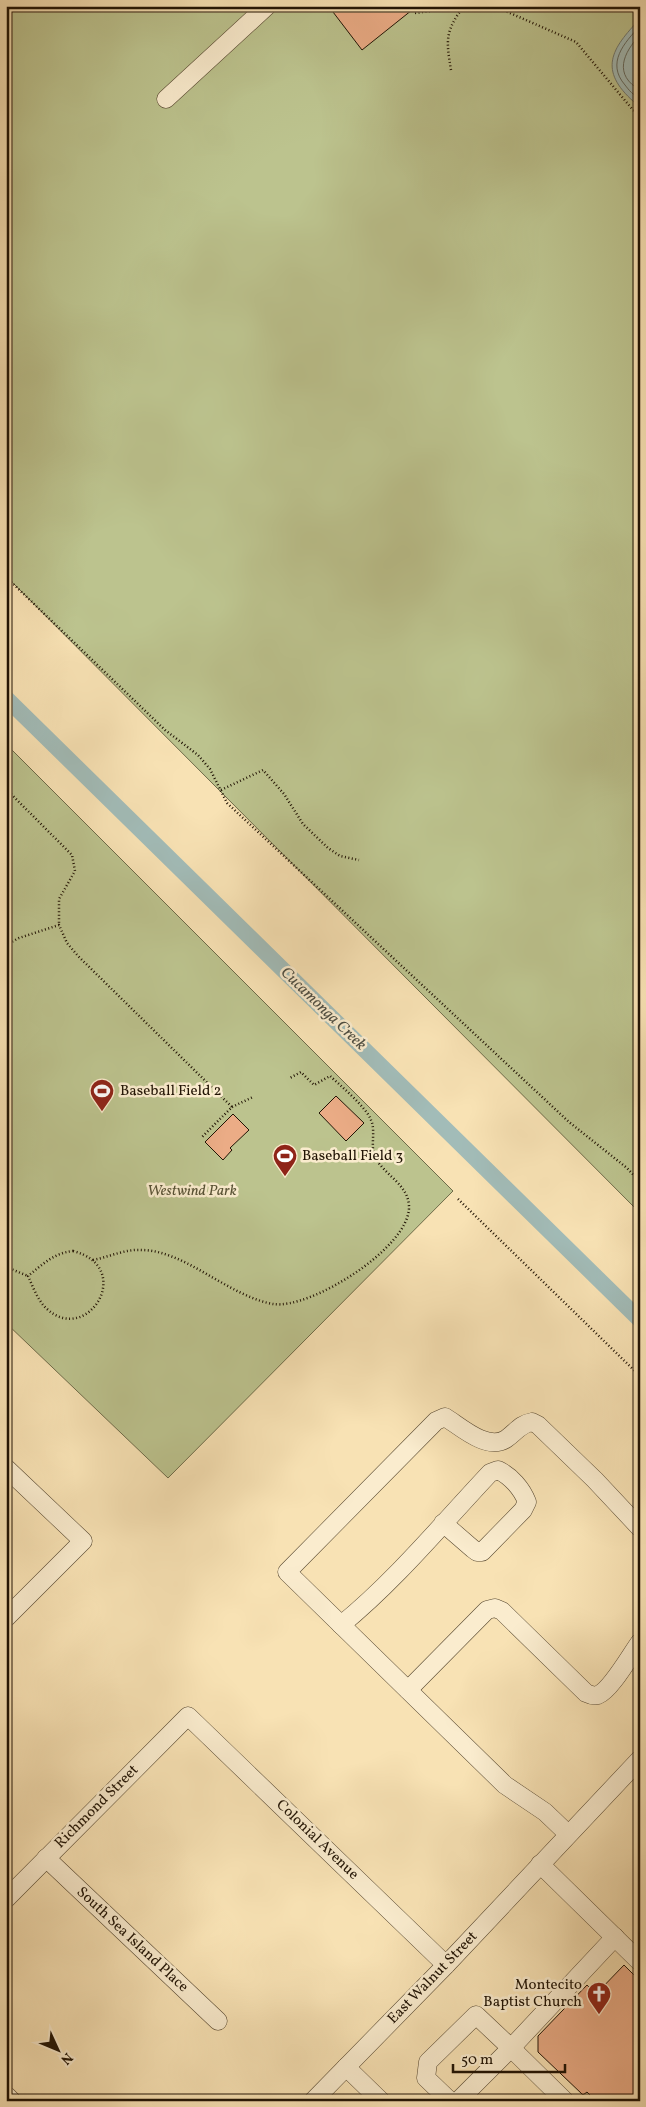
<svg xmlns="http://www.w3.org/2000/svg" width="646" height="2107" viewBox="0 0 646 2107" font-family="Vollkorn,serif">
  <rect width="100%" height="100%" fill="#f8e2b4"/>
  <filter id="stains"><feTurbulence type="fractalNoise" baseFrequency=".004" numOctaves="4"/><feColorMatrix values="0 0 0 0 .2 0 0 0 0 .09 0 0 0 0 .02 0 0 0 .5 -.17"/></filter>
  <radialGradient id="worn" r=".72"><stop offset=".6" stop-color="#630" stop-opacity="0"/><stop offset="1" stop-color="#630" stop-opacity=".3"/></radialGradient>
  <!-- green -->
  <g fill="#bcc38e" stroke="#6e6b49">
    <polygon points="6,6 640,6 640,1213 6,576"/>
    <polygon points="6,744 453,1191 168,1478 6,1323"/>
  </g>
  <!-- water -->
  <path fill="#a2bcb8" stroke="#6e7870" d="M640 19V101L634 102C598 70 611 49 640 19Z"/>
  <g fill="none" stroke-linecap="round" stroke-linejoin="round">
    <!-- shore -->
    <g stroke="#61685e" stroke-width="1">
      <path d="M640 26C624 43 606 63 625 85 629 90 633 96 640 97"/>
      <path d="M640 35C623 53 613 75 640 90"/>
    </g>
    <!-- canal -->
    <polyline stroke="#a2bcb8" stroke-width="16" points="6,698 640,1320"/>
  </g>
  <!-- building -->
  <g fill="#ebac86" stroke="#201304">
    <polygon points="341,6 417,6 362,50 333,12"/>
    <polygon points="336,1096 364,1123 346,1141 319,1113"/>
    <polygon points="233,1114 249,1130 230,1148 232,1150 223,1160 205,1142"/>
    <polygon points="624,1965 640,1981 640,2101 596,2101 587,2092 583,2095 538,2052 538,2036 587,1985 596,1994"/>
  </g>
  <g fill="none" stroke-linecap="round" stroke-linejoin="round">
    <defs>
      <g id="minor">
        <polyline points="166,99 267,6"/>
        <polyline points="6,1468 83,1541 6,1618"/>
        <path d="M341 1625C396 1580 442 1524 490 1473L498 1470C511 1476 522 1489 527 1502L523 1510 482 1552H477L473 1549 443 1523"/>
        <path d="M408 1690 487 1610 495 1608 502 1611 586 1693C590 1695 594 1696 598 1695 611 1690 631 1654 640 1642"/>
        <path d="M568 1834 545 1812 505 1785 287 1572 436 1421 445 1417C461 1427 487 1451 506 1439 516 1432 520 1424 532 1422L538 1425 595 1480 640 1528"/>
        <polyline points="46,1858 218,2021"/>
        <polyline points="540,1864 640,1962"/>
        <polyline points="6,1899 188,1716 446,1965"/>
        <polyline points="346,2067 381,2101"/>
        <polyline points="6,2095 12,2101"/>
        <polyline points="313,2101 446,1965 640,1759"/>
        <polyline points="450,2101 426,2078 428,2062 476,2015 511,2048 615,1937"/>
        <polyline points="458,2101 511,2048 565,2101"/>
      </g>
    </defs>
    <!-- minor casing -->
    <use href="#minor" stroke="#564730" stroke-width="19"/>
    <!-- path -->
    <g stroke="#201304" stroke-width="2.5" stroke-dasharray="1 2.5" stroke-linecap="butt">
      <polyline points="494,6 576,42 633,110 640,114"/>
      <polyline points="415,13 447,9 456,6"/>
      <path d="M451 70C446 40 445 31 464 6"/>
      <polyline points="6,577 165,730 198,755 210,769 227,803 569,1122 627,1168 640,1182"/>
      <polyline points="6,789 72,855 75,871 59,899 59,925"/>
      <polyline points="221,790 263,770 284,794 303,824 328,848 340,856 359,860"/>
      <polyline points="6,945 19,938 59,925 67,943 78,956 232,1107 201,1138"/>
      <polyline points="232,1107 253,1097"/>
      <polyline points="458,1199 640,1376"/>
      <path d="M73 1251C136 1267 88 1346 47 1309 38 1301 33 1287 28 1276 43 1264 54 1253 73 1251Z"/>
      <path d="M93 1260C109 1257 125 1249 141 1250 185 1250 228 1296 273 1304 310 1310 411 1247 409 1206 408 1184 384 1175 375 1157 370 1147 376 1131 371 1120 367 1108 340 1085 330 1076L314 1085 301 1072 290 1078"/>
      <polyline points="6,1267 28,1276"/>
    </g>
    <!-- minor -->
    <use href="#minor" stroke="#faecce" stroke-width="18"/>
  </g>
  <!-- icons -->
  <defs>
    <symbol id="stadium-pin" viewBox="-11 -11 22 30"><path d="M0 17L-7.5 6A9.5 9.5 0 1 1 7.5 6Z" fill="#8f2418" stroke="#faecce"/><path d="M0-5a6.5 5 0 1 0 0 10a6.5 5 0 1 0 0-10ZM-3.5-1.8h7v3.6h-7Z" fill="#fff"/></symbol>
    <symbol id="church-pin" viewBox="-11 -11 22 30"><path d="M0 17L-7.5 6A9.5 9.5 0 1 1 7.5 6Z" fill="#8f2418" stroke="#faecce"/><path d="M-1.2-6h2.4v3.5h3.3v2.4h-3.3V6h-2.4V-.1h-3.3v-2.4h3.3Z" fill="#fff"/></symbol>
  </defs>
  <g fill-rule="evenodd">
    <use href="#stadium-pin" x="88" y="1077" width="28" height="38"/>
    <use href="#stadium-pin" x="271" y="1142" width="28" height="38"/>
    <use href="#church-pin" x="585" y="1980" width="28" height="38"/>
  </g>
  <g text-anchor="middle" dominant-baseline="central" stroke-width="5" stroke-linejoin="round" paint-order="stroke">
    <!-- poi labels -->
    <g font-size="15" fill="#201304" stroke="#faecce" text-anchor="start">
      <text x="120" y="1091">Baseball Field 2</text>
      <text x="302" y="1156">Baseball Field 3</text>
      <text x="582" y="1985" text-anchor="end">Montecito<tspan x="582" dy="17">Baptist Church</tspan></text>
    </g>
    <!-- park labels -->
    <g font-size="15" font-style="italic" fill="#575134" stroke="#faecce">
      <text x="192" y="1191">Westwind Park</text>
    </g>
    <!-- street labels -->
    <g font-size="15" fill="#201304" stroke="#faecce">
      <text transform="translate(97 1807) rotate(-45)">Richmond Street</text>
      <text transform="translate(317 1840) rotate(44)">Colonial Avenue</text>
      <text transform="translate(132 1940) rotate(43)">South Sea Island Place</text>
      <text transform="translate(433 1978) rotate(-46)">East Walnut Street</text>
    </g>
    <!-- water labels -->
    <g font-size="16" font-style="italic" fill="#4e4e43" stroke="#faecce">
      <text transform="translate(323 1009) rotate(44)">Cucamonga Creek</text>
    </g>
  </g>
  <!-- margin -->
  <rect width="646" height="2107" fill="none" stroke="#f8e2b4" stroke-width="25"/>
  <rect x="8" y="8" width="631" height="2092" fill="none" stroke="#201304" stroke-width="2.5"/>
  <rect x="12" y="12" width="621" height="2082" fill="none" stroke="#201304"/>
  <!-- north arrow -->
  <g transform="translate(58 2050) rotate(134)" stroke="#faecce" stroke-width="4" paint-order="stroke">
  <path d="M0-4L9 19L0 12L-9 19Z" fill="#201304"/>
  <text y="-8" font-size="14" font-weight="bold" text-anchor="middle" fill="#201304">N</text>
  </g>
  <!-- scale -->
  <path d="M453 2064v8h112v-8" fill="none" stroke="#201304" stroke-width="2.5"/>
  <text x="461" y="2064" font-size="15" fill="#201304" stroke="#faecce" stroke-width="4" paint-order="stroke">50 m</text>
  <rect width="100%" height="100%" filter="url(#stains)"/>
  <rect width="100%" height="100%" fill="url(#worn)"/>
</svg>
